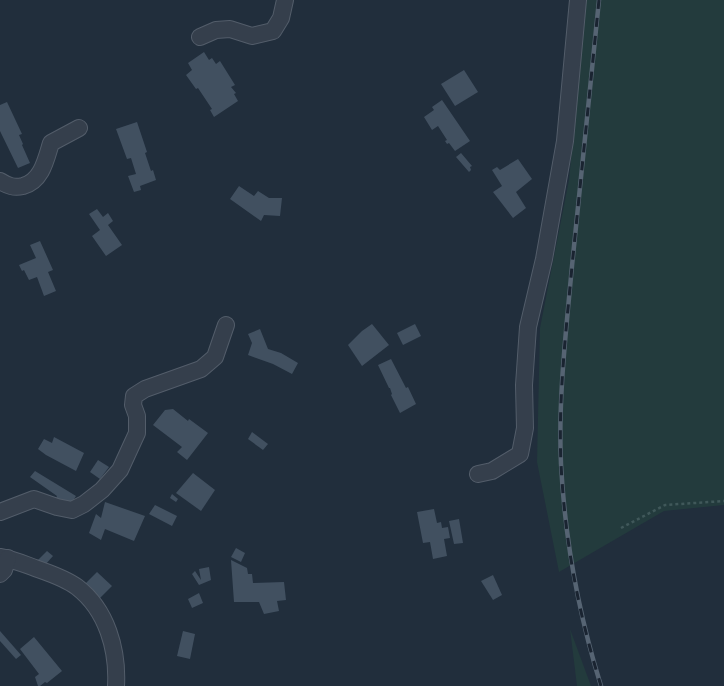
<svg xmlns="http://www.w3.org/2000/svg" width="724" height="686" viewBox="0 0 724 686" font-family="Roboto,sans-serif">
  <rect width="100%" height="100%" fill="#212e3c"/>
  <!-- green -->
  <g fill="#233b3d">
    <polygon points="586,0 724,0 724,505 664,511 559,572 537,462 540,328 569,180"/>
    <polygon points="570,629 591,686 577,686"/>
  </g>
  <!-- building -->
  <g fill="#415060">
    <polygon points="204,52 209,60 212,58 216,64 220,61 235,85 231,87 236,93 234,94 238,101 214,117 210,110 212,109 198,88 196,89 186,75 192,70 188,63"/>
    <polygon points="464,70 478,92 455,106 441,84"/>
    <polygon points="442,100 470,141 455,151 449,143 447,144 445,141 447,140 438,126 432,130 424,117 434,110 432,107"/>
    <polygon points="7,102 22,134 19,135 23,144 22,145 30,163 18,168 0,131 0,105"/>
    <polygon points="137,122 147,152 145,153 151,171 153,170 156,180 140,186 141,190 134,192 128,176 136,174 131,158 127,159 116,129"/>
    <polygon points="461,153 472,166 470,167 471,170 469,172 456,157"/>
    <polygon points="518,159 532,179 516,192 526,208 513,218 493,192 502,186 492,170 497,167 500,170"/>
    <polygon points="239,186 254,196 258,191 269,198 282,198 280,216 264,215 261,221 230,199"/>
    <polygon points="97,209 103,217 108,213 113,221 108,225 122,245 106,256 92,236 100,230 89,214"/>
    <polygon points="40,241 53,270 48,272 56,291 44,296 37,277 29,280 24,270 22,271 19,265 36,258 30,245"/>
    <polygon points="372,324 389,345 362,366 348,345 362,331"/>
    <polygon points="415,324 421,336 403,345 397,333"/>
    <polygon points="260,329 268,349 281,353 298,363 292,374 273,364 248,355 252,343 248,334"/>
    <polygon points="391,359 406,388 408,387 416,404 400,413 391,395 392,394 390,388 389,388 378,365"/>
    <polygon points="173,409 188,421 189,419 208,433 187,460 177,452 182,447 153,425 165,410"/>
    <polygon points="252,432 268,444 263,450 248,439"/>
    <polygon points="54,437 84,453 76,471 46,455 38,449 44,439 52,443"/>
    <polygon points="98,460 109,467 100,479 90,472"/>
    <polygon points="35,471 76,496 71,504 65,500 62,506 55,501 57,496 30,477"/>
    <polygon points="193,473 215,490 201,511 176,493"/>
    <polygon points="172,494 178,499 176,502 170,498"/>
    <polygon points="105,502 145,516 134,541 105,529 101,540 89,533 96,514 101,518"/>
    <polygon points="155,505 177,516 172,526 149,514"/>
    <polygon points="434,509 437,523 441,522 442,528 448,527 450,538 444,539 447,556 433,559 430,542 423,543 417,512"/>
    <polygon points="459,519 463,543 454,544 449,521"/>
    <polygon points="236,548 245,553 241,562 231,557"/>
    <polygon points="47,551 53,556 45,565 37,561"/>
    <polygon points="231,560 247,568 248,574 252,574 253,583 284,582 286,600 277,601 279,611 264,614 259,602 234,602"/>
    <polygon points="209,567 211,580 199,585 192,574 195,571 201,580 199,569"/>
    <polygon points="97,572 112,586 100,598 85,584"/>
    <polygon points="493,575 502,595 493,600 481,581"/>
    <polygon points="199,593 203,603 192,608 188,599"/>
    <polygon points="0,631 21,655 16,659 0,641"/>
    <polygon points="183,631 195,634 190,659 177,656"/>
    <polygon points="34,637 62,671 47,683 45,682 40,686 38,686 35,677 39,674 20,649"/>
  </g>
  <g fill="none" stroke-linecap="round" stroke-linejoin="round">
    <defs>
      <g id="minor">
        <polyline points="200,37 216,30 230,29 252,36 273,31 281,18 285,0"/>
        <path d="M0 181C8 186 14 188 23 186 42 181 46 159 51 143L79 128"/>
        <polyline points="478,474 492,471 520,454 525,428 524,385 528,327 544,259 565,141 578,0"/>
        <polyline points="0,512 34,499 57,507 72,510 84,504 102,490 120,470 137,433 137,416 133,405 134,396 145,389 201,369 215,357 226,325"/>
        <path d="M0 557C12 559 24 564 35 568 49 573 65 578 77 587 107 610 118 650 116 686"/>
        <polyline points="0,574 4,570 8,558"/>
      </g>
    </defs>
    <!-- minor casing -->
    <use href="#minor" stroke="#535d6a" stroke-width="18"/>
    <!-- path -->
    <polyline stroke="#40585a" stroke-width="2.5" stroke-dasharray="3 3" stroke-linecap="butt" points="621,528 665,505 724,501"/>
    <!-- minor -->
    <use href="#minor" stroke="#353f4c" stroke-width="16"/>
    <defs>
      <path id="rail" d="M599 0C590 89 581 178 572 266 566 332 558 399 561 464 565 542 578 612 601 686"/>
    </defs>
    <!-- rail casing -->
    <use href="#rail" stroke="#566473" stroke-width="4.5"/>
    <!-- rail -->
    <use href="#rail" stroke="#1a2431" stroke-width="3" stroke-dasharray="9" stroke-linecap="butt"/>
  </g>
</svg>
